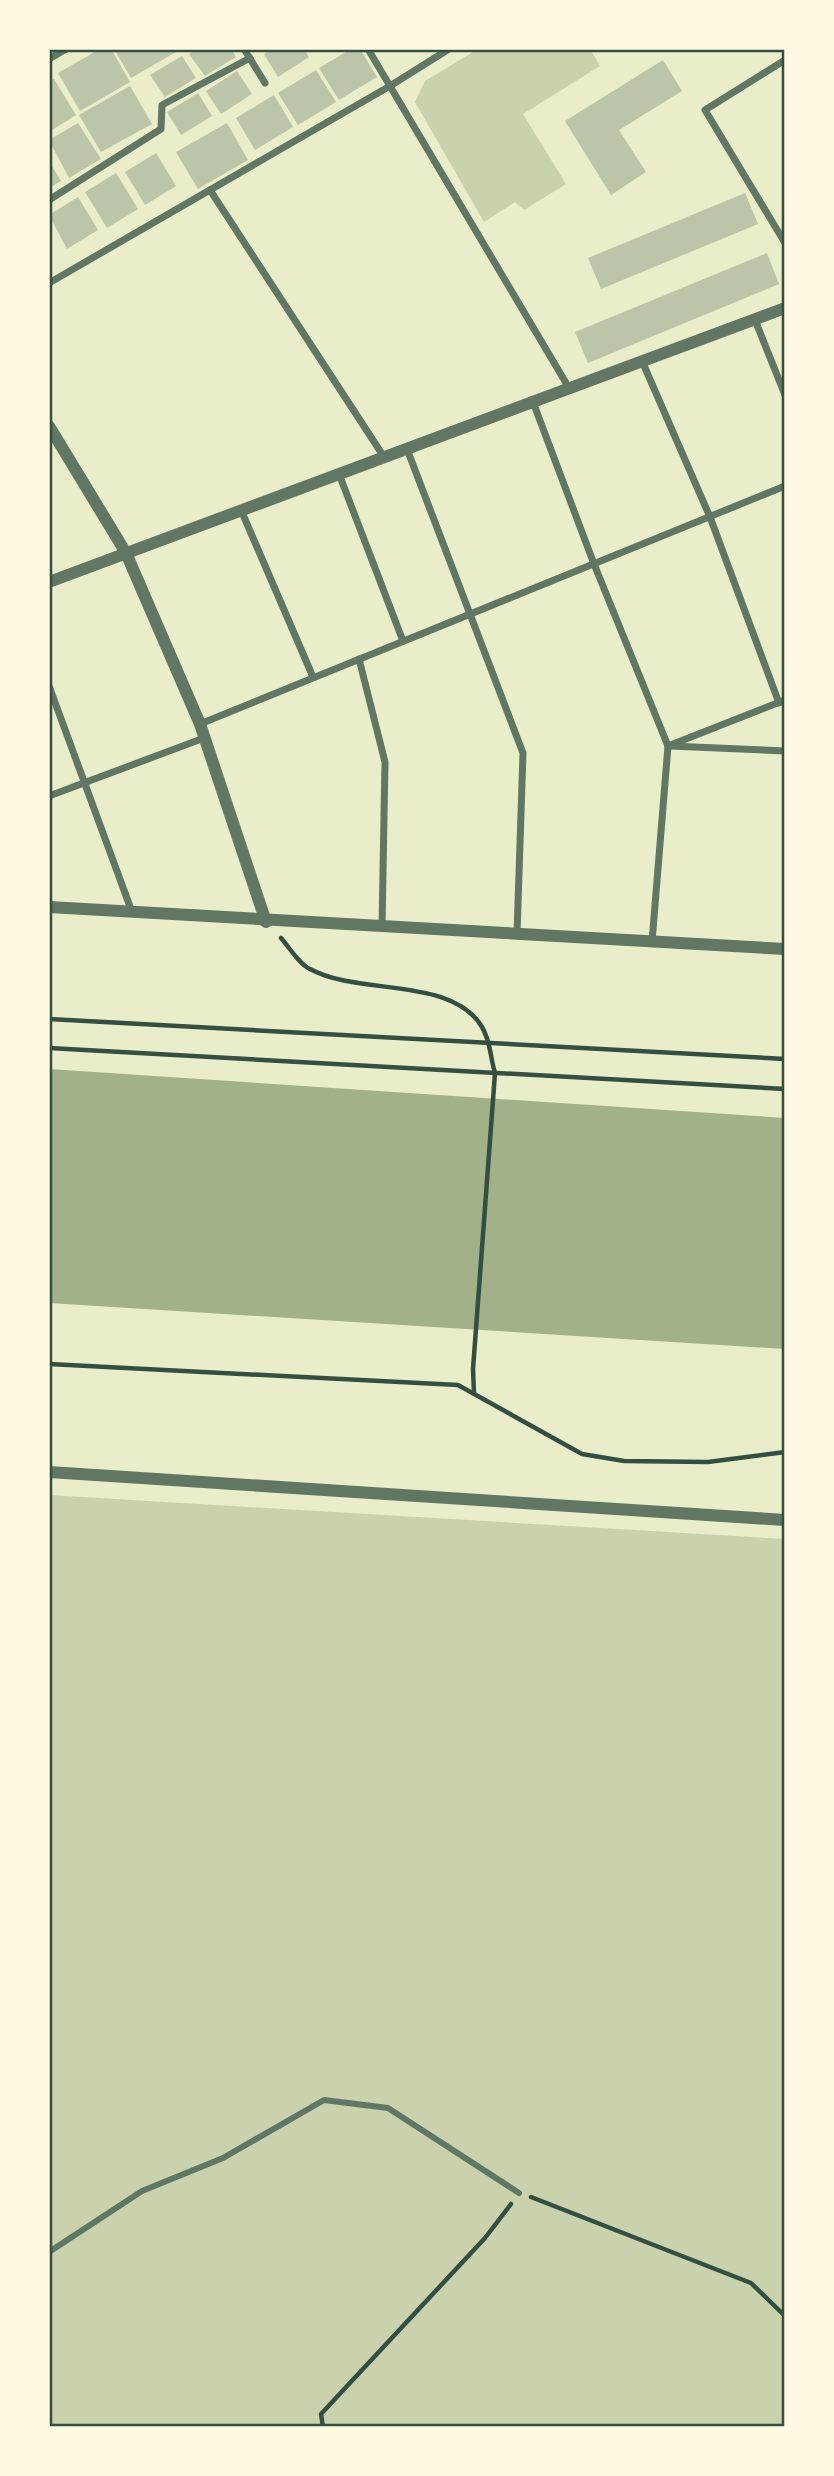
<svg xmlns="http://www.w3.org/2000/svg" width="834" height="2476" viewBox="0 0 834 2476" font-family="'Source Serif 4',serif">
  <rect width="100%" height="100%" fill="#e9edc9"/>
  <!-- green -->
  <g fill="#cad2ad">
    <polygon points="478,49 590,49 600,66 523,114 566,184 524,210 515,202 484,222 415,102 425,81"/>
    <polygon points="49,1495 785,1539 785,2427 49,2427"/>
  </g>
  <!-- water -->
  <polygon fill="#a3b18a" points="49,1069 785,1118 785,1349 49,1303"/>
  <!-- building -->
  <g fill="#bcc5a7">
    <polygon points="100,49 111,49 130,82 80,111 58,73"/>
    <polygon points="114,49 181,49 131,78"/>
    <polygon points="198,49 231,49 236,57 205,76 189,54"/>
    <polygon points="272,49 304,49 309,57 278,77 264,54"/>
    <polygon points="351,49 360,49 377,77 339,100 319,68"/>
    <polygon points="182,56 196,78 165,97 150,75"/>
    <polygon points="663,60 682,91 619,130 646,172 611,195 565,121"/>
    <polygon points="316,70 336,102 298,125 278,93"/>
    <polygon points="237,71 252,94 221,114 206,91"/>
    <polygon points="54,79 76,115 49,132 49,82"/>
    <polygon points="130,86 152,124 101,152 79,115"/>
    <polygon points="198,93 212,116 181,135 167,112"/>
    <polygon points="274,95 293,127 255,150 236,118"/>
    <polygon points="78,123 101,159 69,178 49,140"/>
    <polygon points="227,123 248,160 198,189 176,152"/>
    <polygon points="156,153 176,186 145,205 125,172"/>
    <polygon points="49,161 61,181 49,188"/>
    <polygon points="116,173 138,209 107,228 85,192"/>
    <polygon points="745,193 758,224 601,289 588,258"/>
    <polygon points="78,197 98,230 67,249 49,215"/>
    <polygon points="767,253 779,284 588,363 575,332"/>
  </g>
  <g fill="none" stroke-linecap="round" stroke-linejoin="round">
    <!-- path -->
    <g stroke="#344e41" stroke-width="4.5">
      <path d="M281 938C289 947 299 964 310 969 359 996 452 976 482 1027 491 1042 490 1057 495 1073L473 1369 474 1394"/>
      <polyline points="49,1019 785,1059"/>
      <polyline points="49,1048 785,1089"/>
      <polyline points="49,1364 458,1385 582,1454 624,1461 708,1462 785,1452"/>
      <polyline points="531,2197 751,2283 785,2316"/>
      <polyline points="323,2427 321,2414 485,2238 511,2204"/>
    </g>
    <!-- pedestrian -->
    <polyline stroke="#617663" stroke-width="6" points="49,2252 142,2191 223,2158 324,2100 388,2108 519,2193"/>
    <!-- minor -->
    <g stroke="#617663" stroke-width="7">
      <polyline points="244,49 265,83"/>
      <polyline points="368,49 569,388"/>
      <polyline points="49,59 66,49"/>
      <polyline points="785,60 705,110 785,243"/>
      <polyline points="210,190 384,457"/>
      <polyline points="49,200 161,129 162,105 250,58"/>
      <polyline points="49,283 390,86 449,49"/>
      <polyline points="755,320 785,395"/>
      <polyline points="642,361 710,517 779,703"/>
      <polyline points="533,402 594,564 668,746 652,942"/>
      <polyline points="407,449 523,753 517,934"/>
      <polyline points="339,474 403,641"/>
      <polyline points="241,510 313,677"/>
      <polyline points="359,659 385,762 382,927"/>
      <polyline points="49,686 132,912"/>
      <polyline points="200,724 785,486"/>
      <polyline points="668,746 785,700"/>
      <polyline points="670,746 785,751"/>
      <polyline points="49,796 204,738"/>
    </g>
    <!-- tertiary -->
    <g stroke="#617663" stroke-width="12">
      <polyline points="49,426 126,553 200,724 266,922"/>
      <polyline points="49,582 785,308"/>
      <polyline points="49,907 785,949"/>
      <polyline points="49,1472 785,1520"/>
    </g>
  </g>
  <!-- border -->
  <rect width="834" height="2476" fill="none" stroke="#fefae0" stroke-width="102"/>
  <rect x="51" y="51" width="732" height="2374" fill="none" stroke="#344e41" stroke-width="2.5"/>
</svg>
